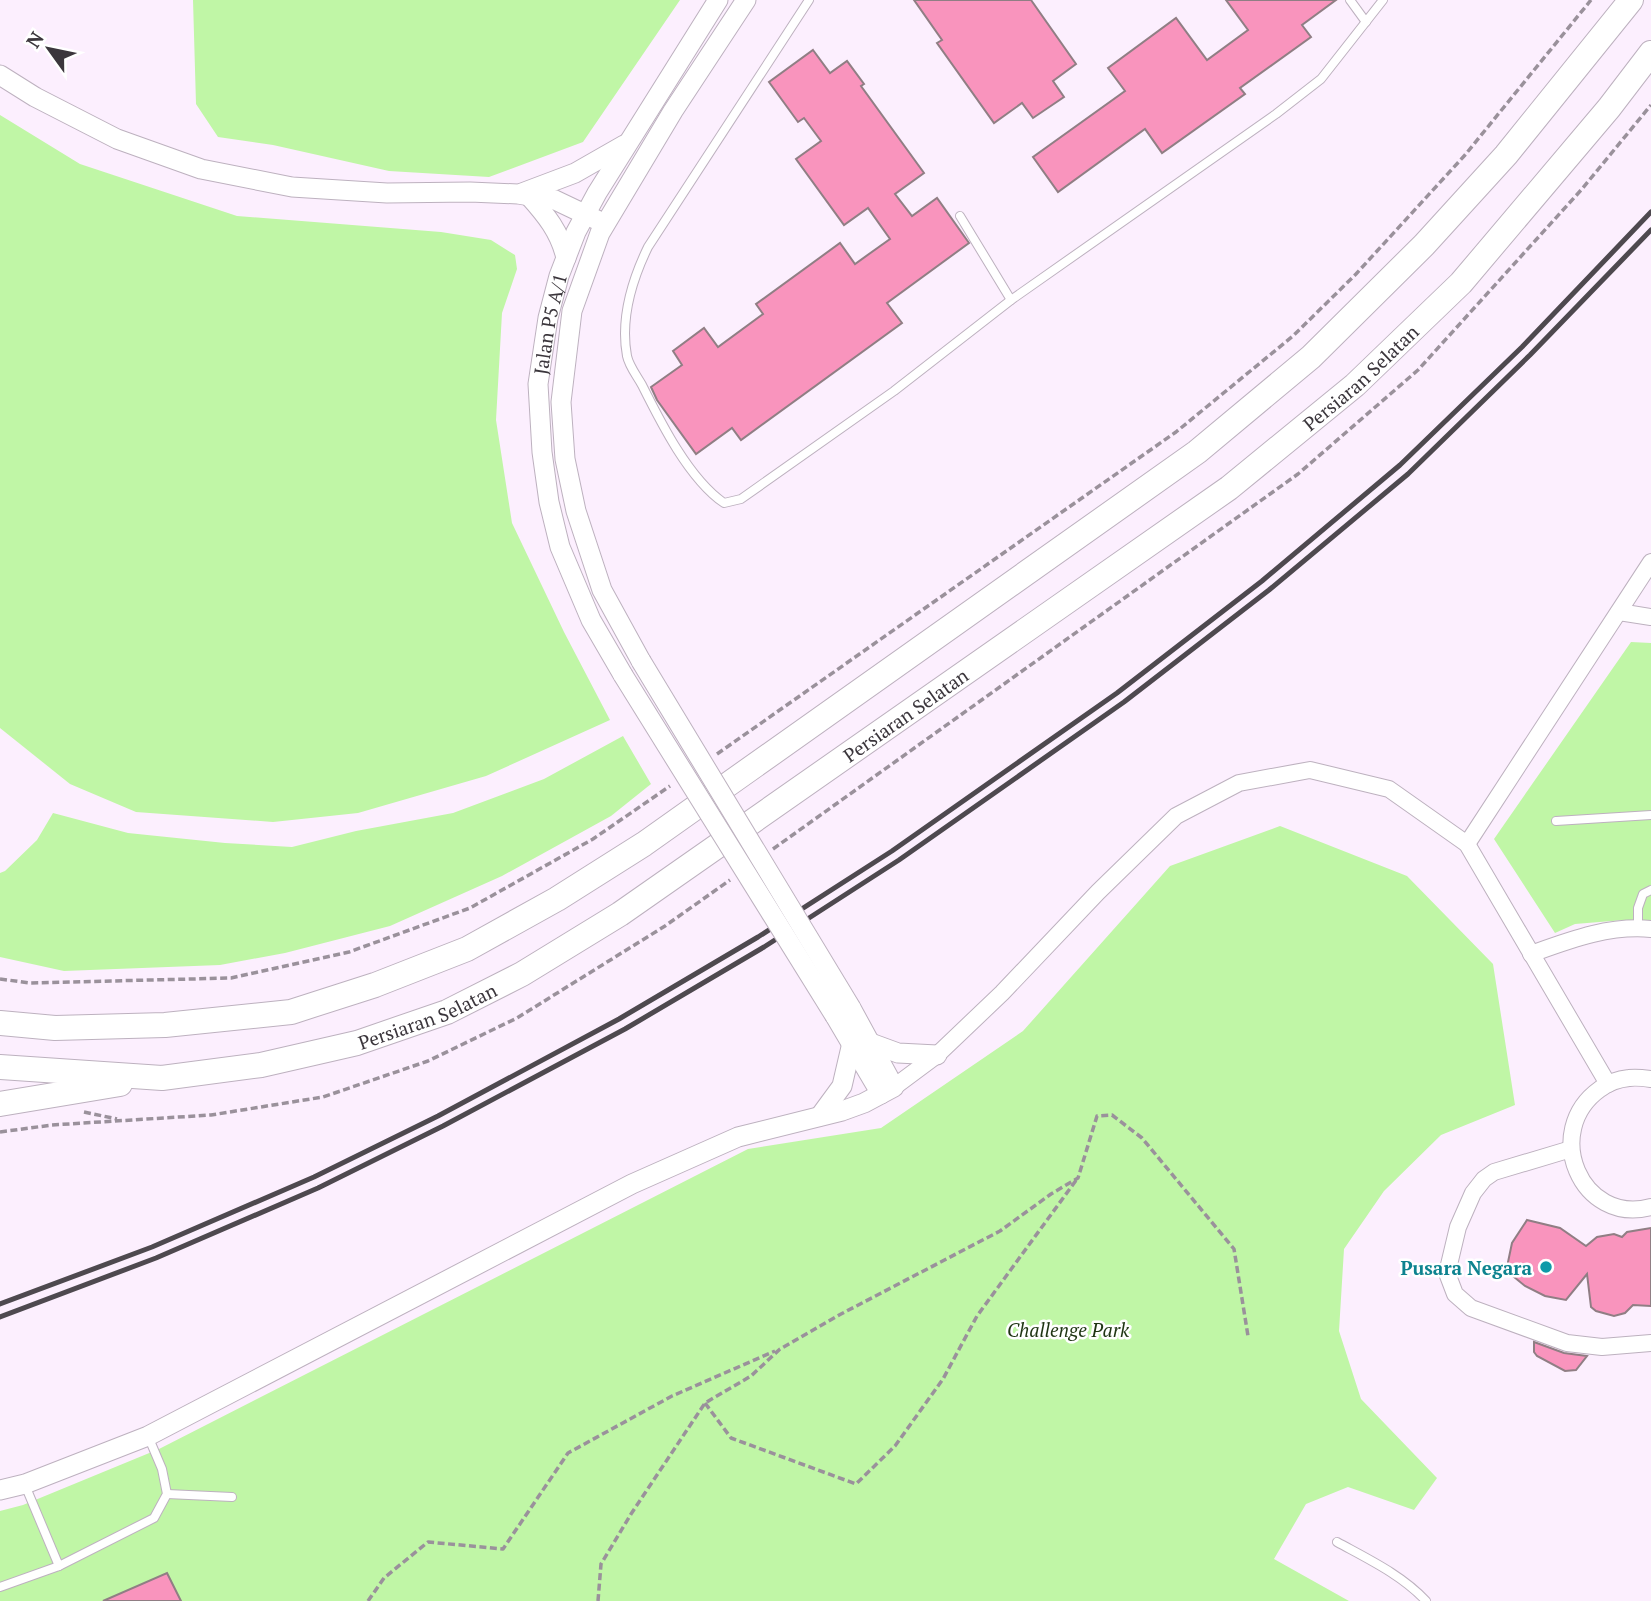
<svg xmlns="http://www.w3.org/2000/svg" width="1651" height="1601" viewBox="0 0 1651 1601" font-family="'PT Serif',serif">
  <rect width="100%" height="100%" fill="#fceffe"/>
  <!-- green -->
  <g fill="#c0f6a6">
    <polygon points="193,0 680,0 583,142 489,177 389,171 273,145 218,137 196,104"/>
    <polygon points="0,115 80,164 237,216 441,232 491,240 515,255 517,269 502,313 496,420 512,523 564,632 610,720 486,776 358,813 273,822 136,812 70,784 0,728"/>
    <polygon points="1631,642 1651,643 1651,923 1624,920 1575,924 1555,933 1494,839"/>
    <polygon points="623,736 651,784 611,816 502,876 390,926 285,953 220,965 64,971 0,957 0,873 5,871 37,840 53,813 128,833 225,843 292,847 356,831 453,813 544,779"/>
    <polygon points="1280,826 1407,876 1493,964 1515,1105 1441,1135 1384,1191 1344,1249 1339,1331 1361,1399 1437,1478 1414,1510 1348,1487 1306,1504 1274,1559 1349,1601 0,1601 0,1511 23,1505 159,1449 748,1149 881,1128 1023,1031 1170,866"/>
  </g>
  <!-- building -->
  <g fill="#f994bd" stroke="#907e84" stroke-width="2">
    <polygon points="914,0 1031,0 1076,64 1053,81 1064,97 1033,118 1022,103 994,123 937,43 942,40"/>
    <polygon points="1226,0 1336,0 1302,25 1311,37 1240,88 1245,94 1162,153 1145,129 1058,192 1033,157 1125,91 1108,68 1176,18 1207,60 1248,30"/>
    <polygon points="813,50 830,73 847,61 864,84 861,86 924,173 895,194 912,216 937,198 969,243 887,303 902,323 741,440 732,428 696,454 657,400 651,387 682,365 673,351 704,328 718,347 763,314 756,304 840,243 855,264 890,239 868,208 844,225 796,159 821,141 804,118 798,122 769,82"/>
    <polygon points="1527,1220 1560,1228 1586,1246 1597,1237 1614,1234 1622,1237 1627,1232 1651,1228 1651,1306 1633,1305 1625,1313 1614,1316 1596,1311 1591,1307 1587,1274 1566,1300 1545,1296 1525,1286 1508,1272 1508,1262 1512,1243"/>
    <polygon points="1534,1342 1564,1353 1587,1356 1576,1370 1565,1371 1537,1356 1534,1352"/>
    <polygon points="167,1573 181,1601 103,1601"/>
  </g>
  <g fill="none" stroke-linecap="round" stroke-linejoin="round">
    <defs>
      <g id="service">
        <path d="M809 0 648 247C632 280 620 318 627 356 629 366 637 376 642 385 661 423 689 479 724 503L741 499 894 391 1011 300 1276 114 1321 79 1383 0"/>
        <polyline points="1350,0 1366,22"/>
        <polyline points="960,216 1011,300"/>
        <polyline points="1556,821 1651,815"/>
        <polyline points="1638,928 1638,908 1643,894 1651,890"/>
        <polyline points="25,1485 59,1566 154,1518 167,1494 162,1469 148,1436"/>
        <polyline points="167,1494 232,1497"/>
        <path d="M1337 1542C1368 1559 1402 1575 1426 1601"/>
        <polyline points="0,1587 59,1566"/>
      </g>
      <g id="minor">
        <polyline points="1619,612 1651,617"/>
        <polyline points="1467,844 1651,562"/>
        <path d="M1531 954C1570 940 1609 925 1651 929"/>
        <path d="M1651 1079C1644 1078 1636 1077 1629 1078 1619 1079 1608 1083 1600 1089 1541 1131 1581 1226 1651 1207"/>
        <polyline points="894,1087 937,1055 1002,993 1098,892 1176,816 1239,783 1310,770 1389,789 1467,844 1608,1084"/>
        <polyline points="1571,1149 1494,1172 1484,1179 1473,1193 1458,1227 1447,1273 1455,1294 1471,1308 1567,1343 1602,1347 1651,1343"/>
      </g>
      <g id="tertiary">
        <polyline points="0,75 35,97 117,139 201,169 292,187 387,193 470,192 518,194 555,200 597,220"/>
        <polyline points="522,193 575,173 624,145"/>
        <path d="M529 196C546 215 560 232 566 258"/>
        <polyline points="641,661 602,590 576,511 565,459 561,402 572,311 600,233 673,111 746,0"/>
        <path id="s1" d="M623 675 591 620 560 547 549 502 542 452 538 384 548 318 559 276 576 232 597 193 718 0"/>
        <polyline points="835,1016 881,1094"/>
        <polyline points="868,1042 898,1053 937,1055"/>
        <polyline points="820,1116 842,1086 852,1043"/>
        <polyline points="0,1490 25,1484 148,1436 632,1184 738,1137 842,1111 864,1103 894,1087 851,1008"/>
      </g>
      <g id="primary">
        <polyline points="0,1023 55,1028 165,1025 291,1012 375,985 467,949 557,899 644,844 1197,452 1311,357 1424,245 1506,155 1631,0"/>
        <path id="s2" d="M0 1067 162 1078 261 1065 357 1043 447 1012 522 974 620 914 1229 488 1355 385 1461 283 1609 108 1651 53"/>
        <polyline points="0,1104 120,1084"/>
      </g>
    </defs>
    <!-- service casing -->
    <use href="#service" stroke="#bdb1bf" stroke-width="10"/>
    <!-- minor casing -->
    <use href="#minor" stroke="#bdb1bf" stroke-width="18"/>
    <!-- tertiary casing -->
    <use href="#tertiary" stroke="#bdb1bf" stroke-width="21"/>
    <!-- primary casing -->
    <use href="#primary" stroke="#bdb1bf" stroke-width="26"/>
    <!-- path -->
    <g stroke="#9a919b" stroke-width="3.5" stroke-dasharray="7 3.5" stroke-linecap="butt">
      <polyline points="717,754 1176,432 1293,336 1356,274 1465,155 1591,0"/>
      <polyline points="773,849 1298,474 1418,370 1582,189 1651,105"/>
      <polyline points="0,979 30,983 231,978 349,952 470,908 593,839 670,786"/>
      <polyline points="84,1112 117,1119"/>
      <polyline points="0,1132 52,1125 211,1115 323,1097 428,1061 517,1018 665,926 730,880"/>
      <polyline points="705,1403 731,1438 856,1484 895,1446 943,1379 977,1316 1077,1179"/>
      <polyline points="368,1601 384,1578 428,1542 503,1549 568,1453 672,1396 775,1351"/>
      <polyline points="598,1601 601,1564 631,1514 705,1403 751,1376 780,1349 841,1314 1000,1231 1051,1194 1078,1178 1097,1116 1112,1115 1142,1138 1234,1249 1248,1336"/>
    </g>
    <!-- service -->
    <use href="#service" stroke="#fff" stroke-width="8"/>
    <!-- minor -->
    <use href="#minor" stroke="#fff" stroke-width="16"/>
    <!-- tertiary -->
    <use href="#tertiary" stroke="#fff" stroke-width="19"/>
    <!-- primary -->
    <use href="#primary" stroke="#fff" stroke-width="24"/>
    <!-- rail -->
    <g stroke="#4e494f" stroke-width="5">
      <polyline points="0,1304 152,1247 314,1177 438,1116 619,1019 758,937 892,851 1117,693 1262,581 1400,465 1522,347 1651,212"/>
      <polyline points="0,1317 156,1258 318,1188 443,1126 625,1029 764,947 899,860 1124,702 1269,590 1408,474 1530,355 1651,230"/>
    </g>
    <defs>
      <g id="tertiary-bridge">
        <polyline points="641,661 851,1008"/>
        <polyline points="623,675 835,1016"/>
      </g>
    </defs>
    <!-- tertiary-bridge casing -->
    <use href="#tertiary-bridge" stroke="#bdb1bf" stroke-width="21" stroke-linecap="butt"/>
    <!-- tertiary-bridge -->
    <use href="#tertiary-bridge" stroke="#fff" stroke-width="19"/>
  </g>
  <!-- markers -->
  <circle fill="#0f9aa8" stroke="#fff" stroke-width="2.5" cx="1546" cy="1267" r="7"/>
  <g text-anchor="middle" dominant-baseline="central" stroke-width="5" stroke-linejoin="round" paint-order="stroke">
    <!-- street labels -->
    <g font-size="19" fill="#3b363c" stroke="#fff">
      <text stroke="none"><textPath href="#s1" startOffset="369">Jalan P5 A/1</textPath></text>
      <text stroke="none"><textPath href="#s2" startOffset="1570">Persiaran Selatan</textPath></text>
      <text stroke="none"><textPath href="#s2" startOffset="1003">Persiaran Selatan</textPath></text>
      <text stroke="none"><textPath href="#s2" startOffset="436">Persiaran Selatan</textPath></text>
    </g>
    <!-- culture labels -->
    <g font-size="19" font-weight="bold" fill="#0d838f" stroke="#fff" text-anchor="end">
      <text x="1532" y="1267">Pusara Negara</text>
    </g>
    <!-- park labels -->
    <g font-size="19" font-style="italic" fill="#1f3513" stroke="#fff">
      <text x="1068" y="1329">Challenge Park</text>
    </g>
  </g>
  <!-- north arrow -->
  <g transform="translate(49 49) rotate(303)" stroke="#ffffff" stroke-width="5" paint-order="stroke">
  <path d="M0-5L12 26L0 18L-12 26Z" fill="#3b363c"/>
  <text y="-10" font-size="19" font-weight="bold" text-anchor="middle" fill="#3b363c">N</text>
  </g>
</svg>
